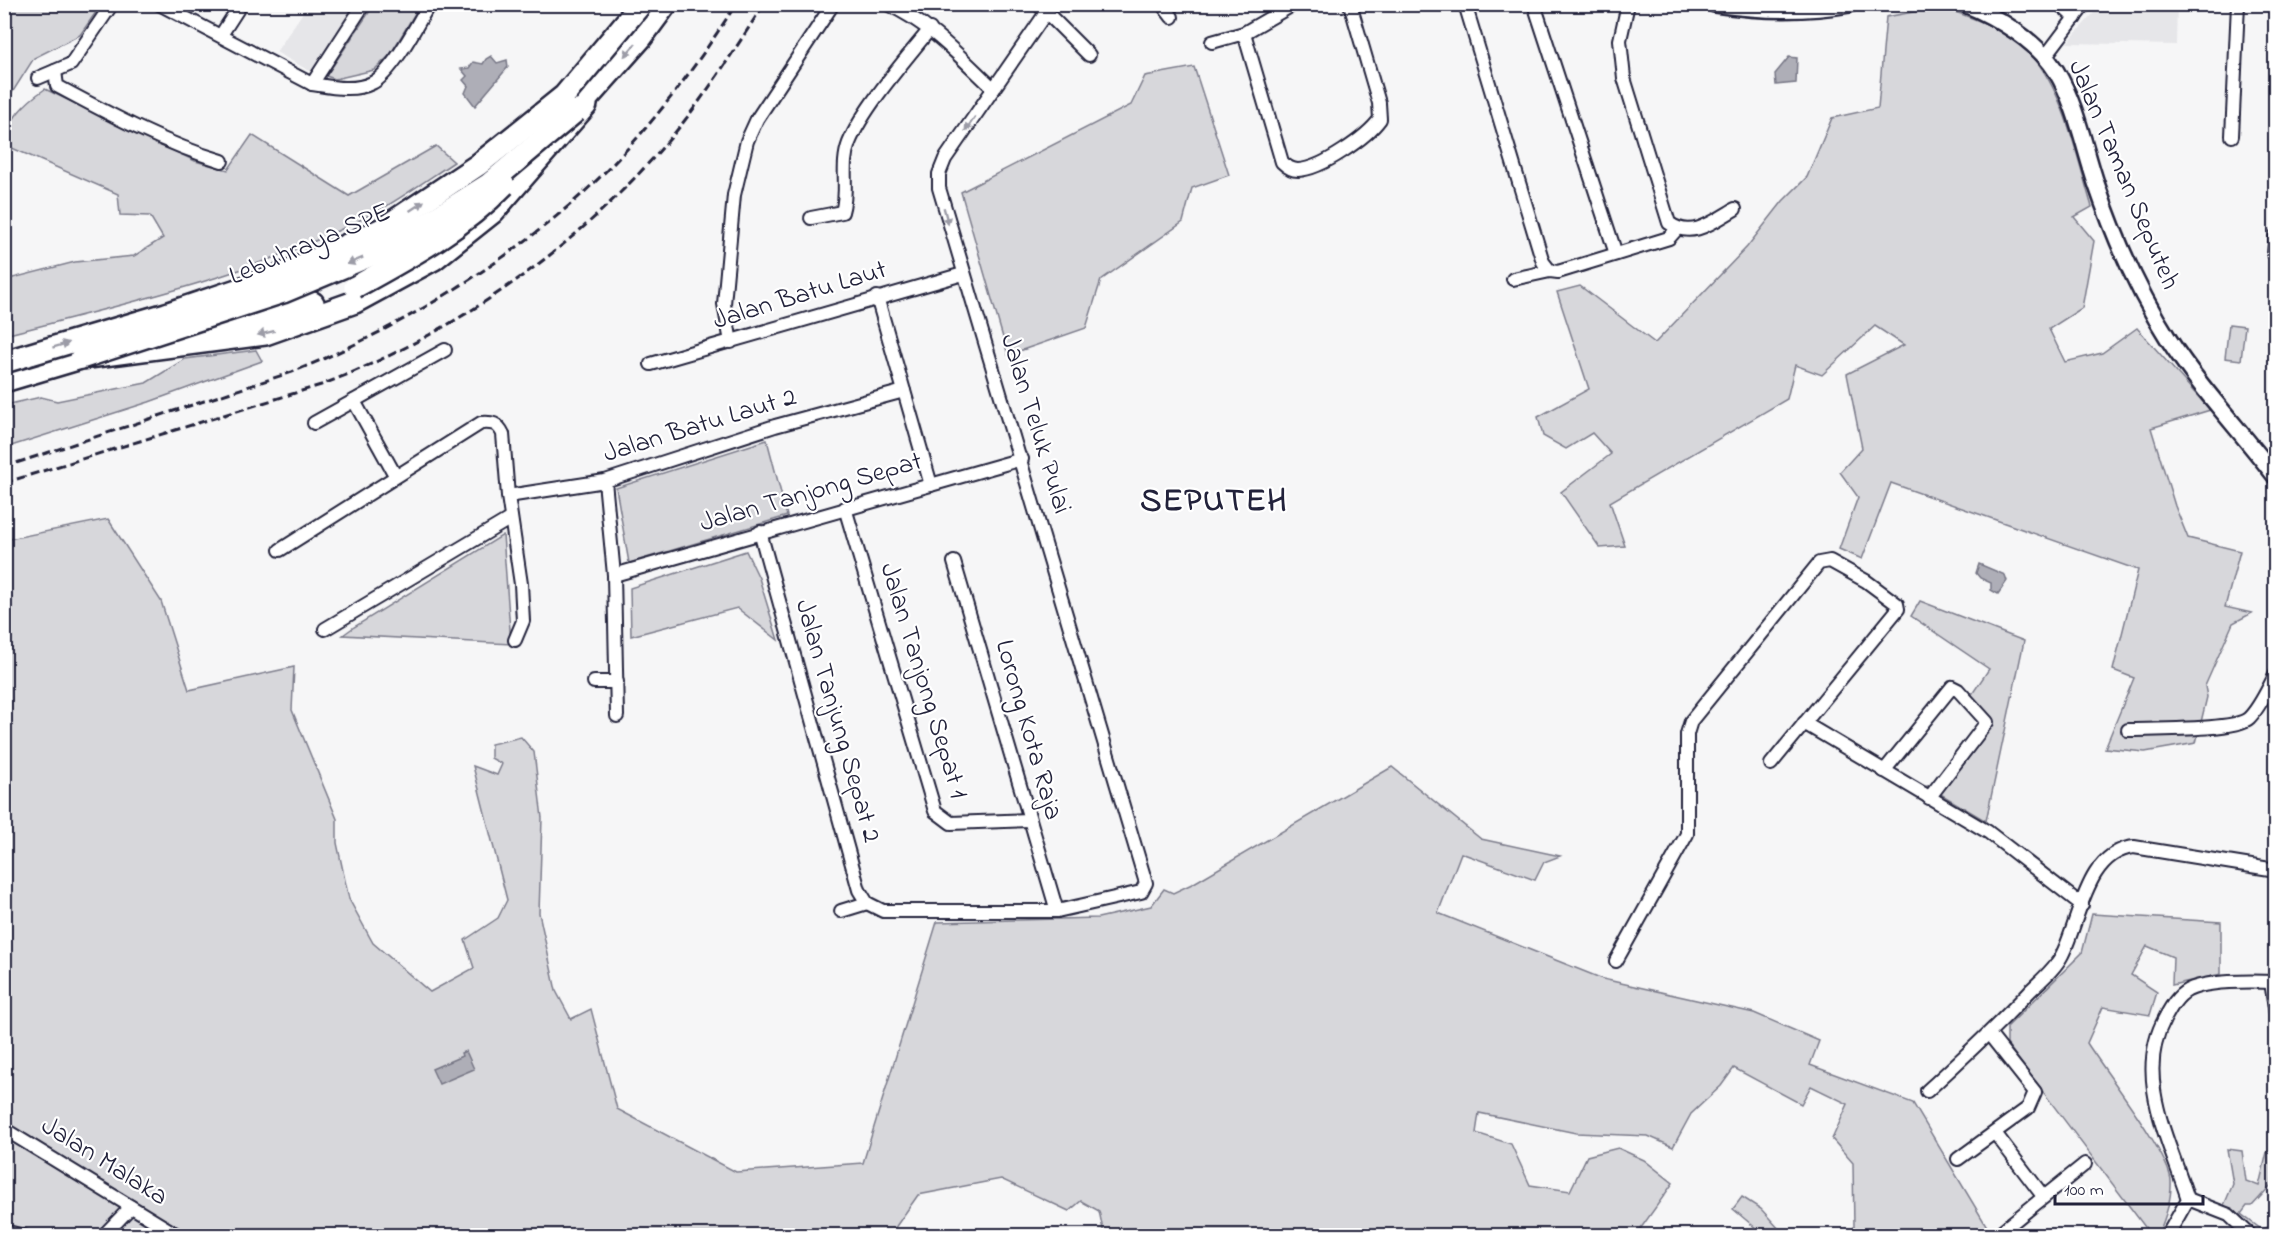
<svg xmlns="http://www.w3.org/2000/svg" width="2280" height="1240" viewBox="0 0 2280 1240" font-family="'Indie Flower',sans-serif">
  <rect width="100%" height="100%" fill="#f6f6f7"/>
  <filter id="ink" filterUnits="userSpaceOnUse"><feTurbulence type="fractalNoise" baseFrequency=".0167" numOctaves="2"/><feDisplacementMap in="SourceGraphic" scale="12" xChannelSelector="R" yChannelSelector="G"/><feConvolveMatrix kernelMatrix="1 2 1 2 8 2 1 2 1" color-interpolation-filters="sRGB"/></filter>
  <g filter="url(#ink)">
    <!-- built -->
    <g fill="#e6e6e9">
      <polygon points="308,5 362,5 315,74 276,52"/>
      <polygon points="2101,5 2177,5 2176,45 2067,43"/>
    </g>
    <!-- green -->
    <g fill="#d7d7db" stroke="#7c7c8b" stroke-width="1.5">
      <polygon points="5,4 101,5 80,35 34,58 5,104"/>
      <polygon points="374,5 420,5 390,55 374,70 335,79 326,76"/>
      <path d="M1941 7C1966 16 2005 28 2024 47 2064 85 2076 155 2092 207L2074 217 2094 241 2082 308 2049 329 2065 362 2102 353 2137 328 2210 410 2151 428 2175 506 2188 538 2240 551 2225 607 2252 613 2233 623 2205 686 2207 697 2196 743 2145 752 2105 748 2134 678 2113 670 2138 570 1891 483 1862 559 1839 549 1858 497 1840 472 1862 448 1847 374 1904 345 1875 326 1822 375 1795 365 1787 399 1610 502 1625 546 1600 548 1561 492 1611 454 1592 433 1566 449 1543 436 1538 417 1589 389 1557 292 1580 286 1655 343 1747 247 1783 201 1807 177 1832 118 1878 108 1886 17Z"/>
      <polygon points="1194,67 1229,175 1192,188 1183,222 1101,280 1086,328 1008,355 961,192 1131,105 1145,76"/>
      <path d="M45 89 195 161 228 170 252 135 349 196 436 146 454 162C431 177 409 193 385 207 267 272 134 302 5 335V280L75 262 134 256 163 238 150 216 120 215 118 194 5 145C5 121 27 101 45 89Z"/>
      <polygon points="2229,324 2245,326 2241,360 2225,358"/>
      <polygon points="256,350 262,361 149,402 5,448 5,405 41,397 57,401 146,383 185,359"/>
      <polygon points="767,440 787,516 629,563 616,488"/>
      <polygon points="108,519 161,601 189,690 294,667 292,710 337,819 337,843 349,899 373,943 430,992 474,968 465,940 498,918 507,900 473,766 497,775 502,764 491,758 491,744 521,737 534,752 542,818 539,913 556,991 571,1019 591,1009 617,1109 736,1172 863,1163 937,922 1098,918 1151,906 1164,889 1173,893 1194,883 1392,767 1481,839 1560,856 1544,862 1535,880 1461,853 1438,913 1603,979 1754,1013 1819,1041 1810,1065 1913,1103 1992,1235 1858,1235 1854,1227 1853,1163 1832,1139 1848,1104 1811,1086 1801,1104 1734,1068 1721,1086 1691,1114 1673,1147 1648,1136 1576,1133 1479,1113 1476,1133 1511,1144 1530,1185 1570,1191 1587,1156 1618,1148 1644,1160 1673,1183 1636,1235 1107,1235 1104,1234 1099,1211 1081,1201 1069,1211 1001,1179 918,1195 890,1235 5,1235 4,540"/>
      <polygon points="503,535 511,644 343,635 354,627"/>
      <polygon points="746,551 759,578 778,640 737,608 631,636 630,588"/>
      <polygon points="1920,601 2024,641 1986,821 1927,786 1945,782 1991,719 1968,700 1989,669 1911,616"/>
      <path d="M2092 914 2221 922V974L2172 985 2173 957 2147 946 2131 975 2157 992 2150 1015 2103 1007 2087 1043C2104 1070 2170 1155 2171 1181 2172 1200 2165 1219 2158 1235H2151L2007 1044V1027L2082 953Z"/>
      <polygon points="2227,1149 2242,1151 2246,1181 2259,1186 2267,1152 2275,1153 2272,1184 2252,1206 2247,1206 2241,1214 2261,1229 2275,1225 2275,1235 2247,1235 2222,1210 2233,1184"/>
      <polygon points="1742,1197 1761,1209 1780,1230 1776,1235 1764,1235 1733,1209"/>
    </g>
    <!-- water -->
    <g fill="#aeaeb7" stroke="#767685" stroke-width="1.5">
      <polygon points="491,56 497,63 507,60 508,67 475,106 465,93 468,86 463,80 467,76 461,69 469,68 473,62 483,64 486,59"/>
      <polygon points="1789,57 1797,58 1796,83 1776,85 1775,74"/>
      <polygon points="1979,564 2005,575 2007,581 1998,594 1991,590 1991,583 1980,578 1976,573"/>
      <polygon points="466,1051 474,1069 439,1084 432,1069 462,1056 461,1053"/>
    </g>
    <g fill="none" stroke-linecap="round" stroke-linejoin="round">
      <defs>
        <g id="minor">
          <path d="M159 4 312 84C331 87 354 92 372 83 392 73 417 25 429 4"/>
          <path d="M887 4C930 23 961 58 994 89"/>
          <polyline points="1038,4 1089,55"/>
          <polyline points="1162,4 1172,17"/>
          <polyline points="1465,4 1543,262 1550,271"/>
          <polyline points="1534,4 1616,254"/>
          <path d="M1628 4 1620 40 1624 78 1669 223C1692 240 1714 221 1735 209"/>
          <polyline points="2060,4 2075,18"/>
          <path d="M1244 33 1282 162C1286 166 1292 170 1298 170 1322 169 1367 137 1380 119L1379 103 1350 4"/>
          <polyline points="221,35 241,4"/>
          <polyline points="1212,42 1244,33 1294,4"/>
          <polyline points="2045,57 2085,4"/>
          <path d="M55 71 57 86C109 114 165 144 222 161"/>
          <polyline points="38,78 71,64 112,4"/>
          <polyline points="312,84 364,4"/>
          <polyline points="2232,136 2238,4"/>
          <path d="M811 218 842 212C849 190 840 166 849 143 863 108 906 59 930 29"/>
          <polyline points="2274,254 2276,235"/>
          <polyline points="1513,279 1550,271 1558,272 1669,238 1677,229"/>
          <polyline points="877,297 931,485"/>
          <polyline points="731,342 724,304 734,195 747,141 757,119 833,4"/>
          <polyline points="651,364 963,274"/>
          <polyline points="354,401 395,475"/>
          <polyline points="314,423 445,350"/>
          <polyline points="605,481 614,575 617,716"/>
          <polyline points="508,496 605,481 775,426 904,391"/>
          <polyline points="845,508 935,811 951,823 1029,820"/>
          <polyline points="760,532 859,890 867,903 883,911 1057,911 1141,892 1146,883 939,188 939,174 945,159 1052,4"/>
          <path d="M280 550 481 423C492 422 498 423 503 434L508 496 521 584 523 621 515 640"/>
          <polyline points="954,562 1057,911"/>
          <polyline points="614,575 1022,459"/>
          <polyline points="325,629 511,518"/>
          <polyline points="594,682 617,682"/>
          <polyline points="1804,723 1988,832 2082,905"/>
          <path d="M2128 730C2150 729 2236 731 2249 718 2261 706 2268 688 2276 674"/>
          <polyline points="1884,771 1952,687 1958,690 1987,722 1929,798"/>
          <polyline points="841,911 867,903"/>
          <polyline points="1616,961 1687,834 1687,734 1691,721 1819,563 1830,561 1866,581 1897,604 1898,609 1771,764"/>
          <polyline points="2271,982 2276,1014"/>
          <path d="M1927 1091C1962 1059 1996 1027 2029 992 2040 981 2055 969 2062 955 2080 920 2086 852 2134 847L2276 870"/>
          <polyline points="4,1129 179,1236"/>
          <polyline points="1995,1133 2043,1196"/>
          <polyline points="1958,1159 2028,1108 2035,1092 1989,1034"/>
          <polyline points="2188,1199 2229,1215 2251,1236"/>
          <polyline points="2003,1230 2085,1164"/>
          <polyline points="4,1231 24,1236"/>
          <polyline points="103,1236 131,1207"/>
          <path d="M2167 1236 2188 1199C2170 1142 2133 1076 2165 1018 2171 1007 2177 996 2188 990 2208 980 2253 981 2276 982"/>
        </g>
        <g id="tertiary">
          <path d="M1715 4C1762 11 1804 12 1850 4"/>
          <path d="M1965 4C1997 17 2037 41 2056 71 2076 104 2084 147 2096 183 2114 236 2139 293 2169 340 2200 388 2241 431 2276 477"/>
        </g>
        <g id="motorway">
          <polyline points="576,111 641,38 666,4"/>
          <polyline points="211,321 294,310 313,303"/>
          <polyline points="4,381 81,358 265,334 355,302 434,259 493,212 586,105"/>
        </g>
      </defs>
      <!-- minor casing -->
      <use href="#minor" stroke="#22223b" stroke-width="16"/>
      <!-- tertiary casing -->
      <use href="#tertiary" stroke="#22223b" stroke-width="20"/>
      <!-- motorway casing -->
      <use href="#motorway" stroke="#22223b" stroke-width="26"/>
      <!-- minor -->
      <use href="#minor" stroke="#fff" stroke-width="12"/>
      <!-- tertiary -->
      <use href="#tertiary" stroke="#fff" stroke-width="15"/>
      <!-- motorway -->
      <use href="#motorway" stroke="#fff" stroke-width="21"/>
      <!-- rail -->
      <g stroke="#22223b" stroke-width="3" stroke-dasharray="9 4.5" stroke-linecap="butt">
        <path d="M4 467 292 372C401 329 529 251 611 166 659 117 699 62 736 4"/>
        <path d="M4 483 321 385C457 333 580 247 673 135 707 94 735 49 764 4"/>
      </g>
      <defs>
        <g id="motorway-bridge">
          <path d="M355 287C408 258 462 229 504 185"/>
          <polyline points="81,358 283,292 388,248 489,184 576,111"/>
          <polyline points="4,362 166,314 281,275 382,229 478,165 564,96 641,4"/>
        </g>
      </defs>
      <!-- motorway-bridge casing -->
      <use href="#motorway-bridge" stroke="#22223b" stroke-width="26" stroke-linecap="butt"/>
      <!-- motorway-bridge -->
      <use href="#motorway-bridge" stroke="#fff" stroke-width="21"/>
    </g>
    <!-- one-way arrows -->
    <defs><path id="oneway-solid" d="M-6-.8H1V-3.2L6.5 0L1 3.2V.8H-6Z" transform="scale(1.5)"/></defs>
    <g fill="#9c9ca7">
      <use href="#oneway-solid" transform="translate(630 50) rotate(132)"/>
      <use href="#oneway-solid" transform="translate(970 124) rotate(125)"/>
      <use href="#oneway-solid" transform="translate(417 206) rotate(-34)"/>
      <use href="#oneway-solid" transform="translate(946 216) rotate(75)"/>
      <use href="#oneway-solid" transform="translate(355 261) rotate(157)"/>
      <use href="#oneway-solid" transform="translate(266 333) rotate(166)"/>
      <use href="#oneway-solid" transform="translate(61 345) rotate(-17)"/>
    </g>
  </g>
  <g text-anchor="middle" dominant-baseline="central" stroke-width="4.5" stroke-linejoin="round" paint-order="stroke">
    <!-- street labels -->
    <g font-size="27" fill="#22223b" stroke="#fff">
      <text transform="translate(2123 175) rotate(67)">Jalan Taman Seputeh</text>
      <text transform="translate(310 245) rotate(-23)">Lebuhraya SPE</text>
      <text transform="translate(800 296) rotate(-17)">Jalan Batu Laut</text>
      <text transform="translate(1035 424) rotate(73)">Jalan Teluk Pulai</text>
      <text transform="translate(700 426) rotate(-17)">Jalan Batu Laut 2</text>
      <text transform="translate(811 493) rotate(-16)">Jalan Tanjong Sepat</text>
      <text transform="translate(923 681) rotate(73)">Jalan Tanjong Sepat 1</text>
      <text transform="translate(837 721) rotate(74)">Jalan Tanjung Sepat 2</text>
      <text transform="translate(1028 730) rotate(74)">Lorong Kota Raja</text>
      <text transform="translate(104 1162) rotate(32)">Jalan Malaka</text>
    </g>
    <!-- district labels -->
    <g font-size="33" font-weight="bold" letter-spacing="1.5" fill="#22223b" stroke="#fff">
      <text x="1214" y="502">SEPUTEH</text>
    </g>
  </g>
  <!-- margin -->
  <rect width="2280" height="1240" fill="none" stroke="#fff" stroke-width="24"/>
  <rect x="12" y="12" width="2256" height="1216" fill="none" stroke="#22223b" stroke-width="2" filter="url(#ink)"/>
  <!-- scale -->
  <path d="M2055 1195v9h148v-9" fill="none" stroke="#22223b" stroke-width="3"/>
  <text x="2064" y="1195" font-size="18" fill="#22223b" stroke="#ffffff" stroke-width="4.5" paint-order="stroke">100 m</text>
</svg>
